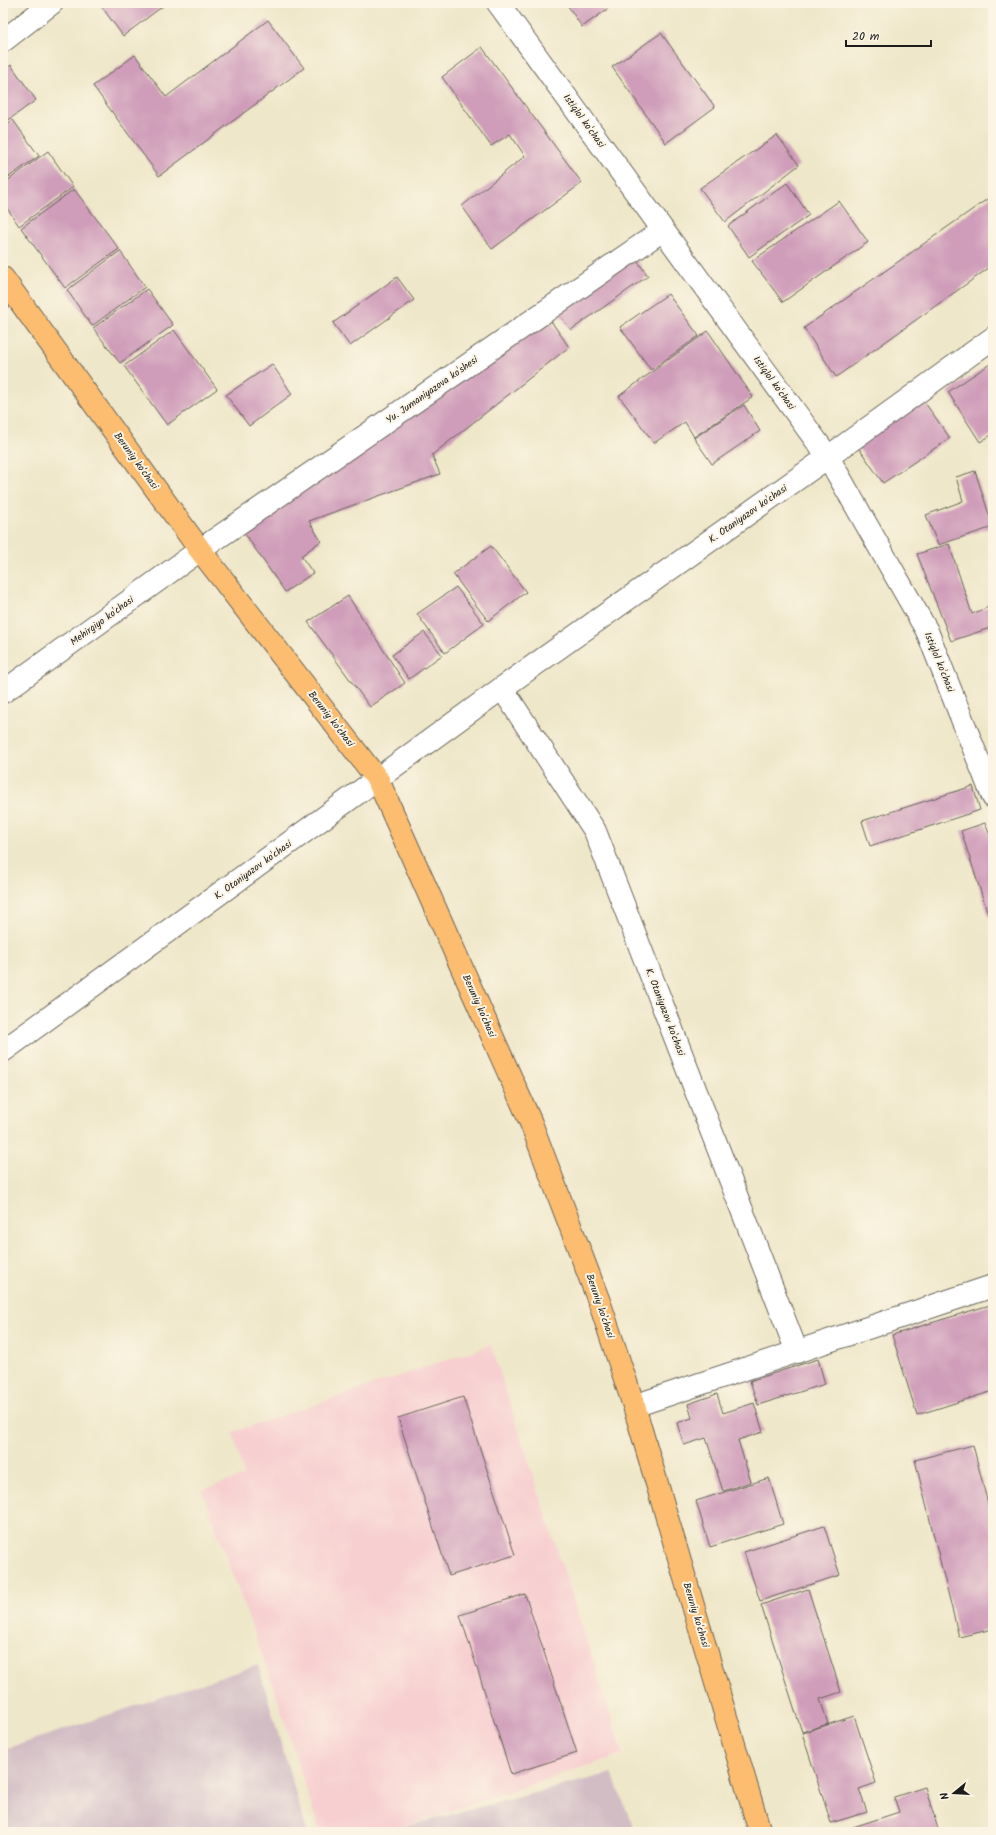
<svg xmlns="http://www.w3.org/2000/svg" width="996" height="1835" viewBox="0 0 996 1835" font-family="Kalam,sans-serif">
  <rect width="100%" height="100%" fill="#fcf5e5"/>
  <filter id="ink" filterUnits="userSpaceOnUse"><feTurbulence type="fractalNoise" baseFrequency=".025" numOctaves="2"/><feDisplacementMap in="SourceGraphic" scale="8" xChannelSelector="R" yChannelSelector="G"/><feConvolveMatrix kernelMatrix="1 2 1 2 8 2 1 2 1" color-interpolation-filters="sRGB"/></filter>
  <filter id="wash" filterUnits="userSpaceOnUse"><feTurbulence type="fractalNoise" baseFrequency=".012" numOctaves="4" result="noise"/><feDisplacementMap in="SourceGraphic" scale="16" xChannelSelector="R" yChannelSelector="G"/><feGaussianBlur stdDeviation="0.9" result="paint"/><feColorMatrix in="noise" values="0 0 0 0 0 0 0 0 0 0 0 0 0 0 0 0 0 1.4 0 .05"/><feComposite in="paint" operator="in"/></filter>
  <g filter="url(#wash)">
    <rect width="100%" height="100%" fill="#efe7c9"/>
    <!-- built -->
    <polygon fill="#f7cfd0" points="491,1345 623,1754 387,1832 320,1832 273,1685 202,1490 244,1476 233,1432"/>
    <!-- industrial -->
    <g fill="#d2bdc5">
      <polygon points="258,1665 307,1832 3,1832 3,1750"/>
      <polygon points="612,1773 635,1832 384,1832"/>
    </g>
    <g id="blocks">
      <!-- building -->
      <g fill="#cf9cb9">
        <polygon points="99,3 167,3 123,36"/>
        <polygon points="566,3 616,3 582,27"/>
        <polygon points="268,20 304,68 159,176 93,86 135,55 166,97"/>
        <polygon points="661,33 715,107 666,143 612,67"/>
        <polygon points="482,47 582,183 492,249 462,206 525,156 510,134 491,146 442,77"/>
        <polygon points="11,65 36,100 3,124 3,71"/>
        <polygon points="13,120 39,156 3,181 3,127"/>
        <polygon points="777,135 799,165 725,222 700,188"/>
        <polygon points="48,151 73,187 19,226 3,202 3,184"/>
        <polygon points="787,183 809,215 749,257 728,226"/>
        <polygon points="74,189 119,249 65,288 21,228"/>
        <polygon points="993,195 993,265 836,377 804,328"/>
        <polygon points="839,201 868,242 783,302 752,261"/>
        <polygon points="627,246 648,276 571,330 548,300"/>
        <polygon points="120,251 145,287 92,326 67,290"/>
        <polygon points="397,277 414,300 350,346 333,323"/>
        <polygon points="147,289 173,325 120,363 93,328"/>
        <polygon points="668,294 699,336 651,370 620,327"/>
        <polygon points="544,311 569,347 432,455 440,474 309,521 321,541 301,556 313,573 285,592 238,524"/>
        <polygon points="174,330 217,389 167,425 124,366"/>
        <polygon points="708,331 753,397 694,437 685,422 654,443 619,396"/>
        <polygon points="993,362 993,434 980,442 948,392"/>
        <polygon points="272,364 292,394 249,426 226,395"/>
        <polygon points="923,400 950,438 883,483 858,447"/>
        <polygon points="744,405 760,431 712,464 694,438"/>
        <polygon points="975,471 993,527 938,545 926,515 963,501 956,477"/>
        <polygon points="949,544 972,614 993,605 993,627 951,641 917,554"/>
        <polygon points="491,546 526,592 488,621 453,574"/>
        <polygon points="456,587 484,624 445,653 417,614"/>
        <polygon points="348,596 405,683 370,707 308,622"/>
        <polygon points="424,632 442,655 409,679 392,655"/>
        <polygon points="973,786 980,810 870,846 862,821"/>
        <polygon points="985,823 993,843 993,915 989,917 961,831"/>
        <polygon points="993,1304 993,1391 917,1415 892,1335"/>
        <polygon points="818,1359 825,1384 758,1405 750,1381"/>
        <polygon points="717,1394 723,1413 754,1403 763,1432 738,1440 751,1482 723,1491 706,1438 684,1445 677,1423 692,1418 688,1404"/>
        <polygon points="463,1397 515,1555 449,1576 398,1418"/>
        <polygon points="973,1445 993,1524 993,1629 959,1637 915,1460"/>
        <polygon points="769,1478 783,1524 710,1547 696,1501"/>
        <polygon points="824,1526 840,1575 760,1601 744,1552"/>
        <polygon points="808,1589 841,1692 820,1699 828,1724 802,1732 761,1605"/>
        <polygon points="525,1594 577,1753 511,1774 460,1615"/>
        <polygon points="854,1716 876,1783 859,1789 867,1812 831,1823 802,1733"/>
        <polygon points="925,1787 939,1832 838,1832 899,1812 894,1797"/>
      </g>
    </g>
  </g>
  <g filter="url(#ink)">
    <use href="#blocks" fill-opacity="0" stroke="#666359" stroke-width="1"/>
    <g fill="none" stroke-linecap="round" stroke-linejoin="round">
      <defs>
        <g id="minor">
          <polyline points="498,3 828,457 927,631 993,797"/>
          <polyline points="3,41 52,3"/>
          <polyline points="502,688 595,831 797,1352"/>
          <polyline points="3,692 200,550 663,230"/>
          <polyline points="3,1051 502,688 828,457 993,338"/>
          <polyline points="634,1406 993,1286"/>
        </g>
        <polyline id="major" points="3,278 200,550 378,780 531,1123 600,1304 634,1406 760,1832"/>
      </defs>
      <!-- minor casing -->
      <use href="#minor" stroke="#666359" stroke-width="24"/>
      <!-- major casing -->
      <use href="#major" stroke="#666359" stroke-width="24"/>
      <!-- minor -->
      <use href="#minor" stroke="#fff" stroke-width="22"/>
      <!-- major -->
      <use href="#major" stroke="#fcbd6f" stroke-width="22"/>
    </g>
  </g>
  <g text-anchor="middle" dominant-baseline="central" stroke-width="4" stroke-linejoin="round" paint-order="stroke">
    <!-- street labels -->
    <g font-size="10" fill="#1c1c1c" stroke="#fcf5e5">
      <text transform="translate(584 121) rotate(54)">Istiqlol ko'chasi</text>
      <text transform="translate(774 383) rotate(54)">Istiqlol ko'chasi</text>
      <text transform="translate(432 390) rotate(-35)">Yu. Jumaniyazova ko'shesi</text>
      <text transform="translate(136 461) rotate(54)">Beruniy ko'chasi</text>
      <text transform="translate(748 514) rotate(-35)">K. Otaniyazov ko'chasi</text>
      <text transform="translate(102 621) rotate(-36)">Mehirgiyo ko'chasi</text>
      <text transform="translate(939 662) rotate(68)">Istiqlol ko'chasi</text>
      <text transform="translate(331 719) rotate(52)">Beruniy ko'chasi</text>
      <text transform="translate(253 870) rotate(-36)">K. Otaniyazov ko'chasi</text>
      <text transform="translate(479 1006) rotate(66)">Beruniy ko'chasi</text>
      <text transform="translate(665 1012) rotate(69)">K. Otaniyazov ko'chasi</text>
      <text transform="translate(600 1306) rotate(71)">Beruniy ko'chasi</text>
      <text transform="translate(696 1615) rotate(73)">Beruniy ko'chasi</text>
    </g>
  </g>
  <!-- margin -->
  <rect width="996" height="1835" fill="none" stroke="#fcf5e5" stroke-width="16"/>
  <!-- north arrow -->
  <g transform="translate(954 1793) rotate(252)" stroke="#fcf5e5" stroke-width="3" paint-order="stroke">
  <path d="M0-3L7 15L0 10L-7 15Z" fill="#1c1c1c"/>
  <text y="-6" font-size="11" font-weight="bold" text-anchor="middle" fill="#1c1c1c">N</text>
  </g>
  <!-- scale -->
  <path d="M846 40v6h85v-6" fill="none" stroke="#1c1c1c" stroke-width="2"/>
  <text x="852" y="40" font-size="12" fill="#1c1c1c" stroke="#fcf5e5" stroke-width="3" paint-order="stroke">20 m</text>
</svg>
